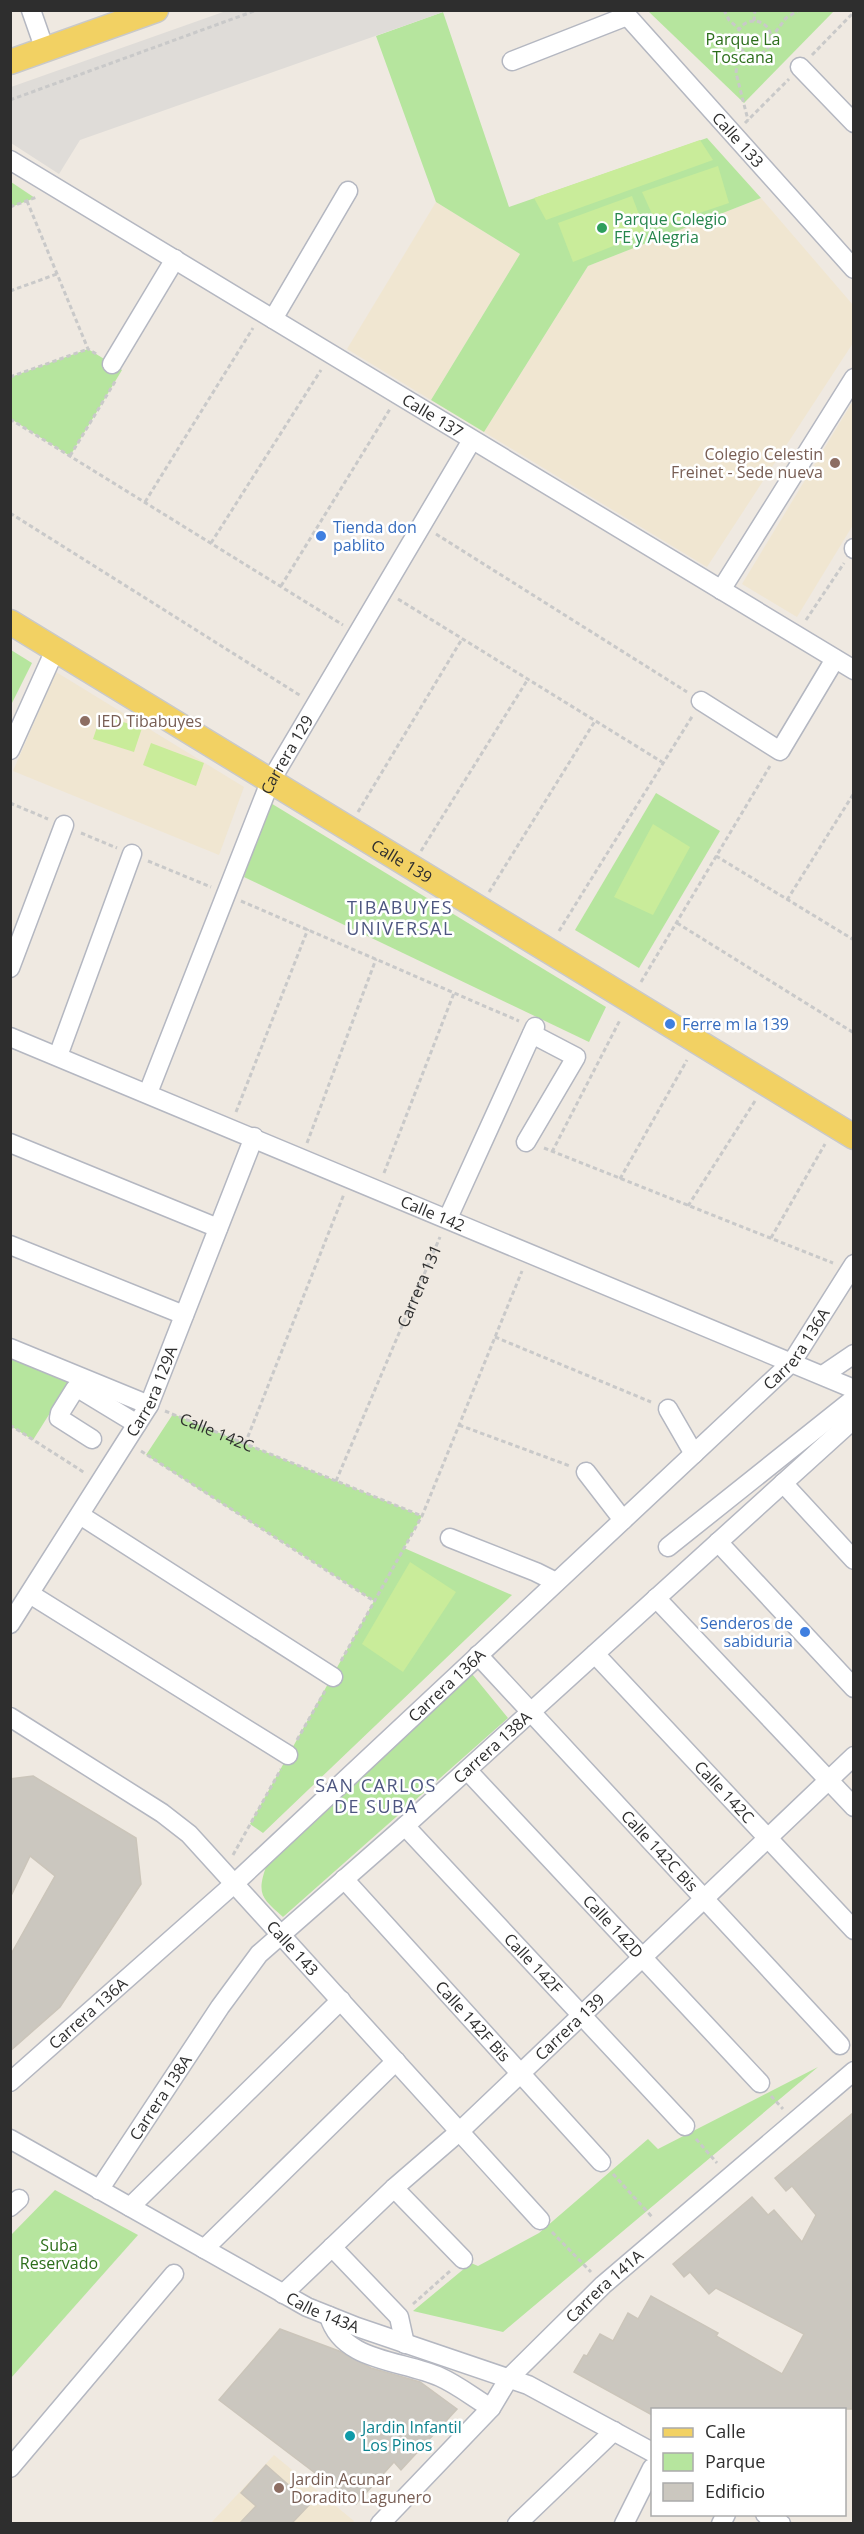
<svg xmlns="http://www.w3.org/2000/svg" width="864" height="2534" viewBox="0 0 864 2534" font-family="'Open Sans',sans-serif">
  <rect width="100%" height="100%" fill="#efe9e1"/>
  <!-- education -->
  <g fill="#f0e6d1">
    <polygon points="761,198 853,305 853,343 707,567 484,432 588,266"/>
    <polygon points="436,202 520,254 431,400 347,349"/>
    <polygon points="853,401 853,525 797,617 742,584"/>
    <polygon points="56,672 244,787 219,855 13,771"/>
    <polygon points="274,2455 354,2521 352,2524 210,2524"/>
  </g>
  <!-- green -->
  <g fill="#b6e59e">
    <polygon points="648,11 834,11 744,103"/>
    <polygon points="443,12 509,207 707,138 761,198 588,266 484,432 431,400 520,254 436,202 376,36"/>
    <polygon points="11,182 35,198 11,207"/>
    <polygon points="88,349 122,370 70,456 11,419 11,377"/>
    <polygon points="11,650 32,663 11,705"/>
    <polygon points="656,793 720,831 639,968 575,930"/>
    <polygon points="269,802 606,1007 589,1042 244,877"/>
    <polygon points="10,1353 72,1378 33,1440 11,1426"/>
    <polygon points="173,1414 422,1516 404,1548 512,1595 263,1833 250,1824 374,1601 146,1455"/>
    <path d="M472 1674 508 1718 283 1917C263 1899 256 1895 266 1867Z"/>
    <polygon points="818,2067 503,2332 413,2311 471,2263 478,2266 539,2233 648,2139 658,2149"/>
    <polygon points="55,2190 138,2235 11,2378 11,2235"/>
  </g>
  <!-- pitch -->
  <g fill="#c9ec9a">
    <polygon points="700,140 713,160 546,220 534,198"/>
    <polygon points="718,166 729,203 658,227 642,192"/>
    <polygon points="632,196 646,233 573,262 558,223"/>
    <polygon points="101,715 142,728 134,752 93,739"/>
    <polygon points="151,743 204,763 196,786 143,765"/>
    <polygon points="653,824 690,847 653,915 614,897"/>
    <polygon points="410,1562 456,1592 403,1672 362,1644"/>
  </g>
  <!-- plaza -->
  <polygon fill="#dfdcd8" points="226,11 446,11 80,140 59,174 11,143 11,87"/>
  <!-- building -->
  <g fill="#cbc7bf" stroke="#cbc5ba" stroke-width="1.5">
    <polygon points="33,1776 136,1838 141,1884 60,2007 10,2051 10,1956 55,1876 30,1856 10,1898 10,1779"/>
    <polygon points="854,2112 854,2409 652,2409 652,2415 574,2372 584,2355 587,2356 600,2334 613,2341 628,2313 638,2319 651,2296 718,2333 716,2336 782,2374 804,2334 716,2288 709,2294 690,2272 684,2277 673,2264 752,2197 768,2215 774,2210 802,2242 816,2215 792,2186 786,2191 775,2178"/>
    <polygon points="280,2329 339,2351 371,2368 420,2382 457,2409 401,2470 394,2462 356,2504 219,2400"/>
    <polygon points="266,2465 310,2504 292,2523 240,2523 256,2506 241,2493"/>
  </g>
  <g fill="none" stroke-linecap="round" stroke-linejoin="round">
    <defs>
      <g id="minor">
        <polyline points="31,10 45,50"/>
        <path id="s3" d="M622 10 854 269"/>
        <polyline points="512,61 627,16"/>
        <polyline points="800,67 854,123"/>
        <path id="s4" d="M10 160 854 670"/>
        <polyline points="273,319 348,191"/>
        <polyline points="112,364 175,259"/>
        <polyline points="854,548 854,549"/>
        <polyline points="721,590 854,378"/>
        <polyline points="701,701 780,751 835,659"/>
        <polyline points="10,750 55,650"/>
        <polyline points="10,968 64,825"/>
        <path id="s5" d="M10 1037 854 1389"/>
        <polyline points="58,1056 132,854"/>
        <path id="s6" d="M148 1093 270 782 472 440"/>
        <polyline points="526,1142 576,1057 532,1034"/>
        <polyline points="10,1143 218,1228"/>
        <polyline points="448,1218 535,1027"/>
        <polyline points="10,1245 184,1315"/>
        <polyline points="10,1348 149,1405"/>
        <polyline points="823,1375 854,1354"/>
        <polyline points="668,1409 694,1454"/>
        <polyline points="92,1439 59,1418 60,1413 75,1389 81,1390 137,1424"/>
        <polyline points="586,1472 623,1520"/>
        <polyline points="783,1483 854,1560"/>
        <polyline points="80,1515 333,1677"/>
        <polyline points="450,1538 536,1572 556,1582"/>
        <polyline points="718,1542 854,1688"/>
        <polyline points="668,1547 851,1401"/>
        <polyline points="30,1594 288,1755"/>
        <polyline points="656,1598 854,1807"/>
        <path id="s7" d="M10 1624 149 1405 254 1137"/>
        <path id="s8" d="M595 1654 854 1930"/>
        <path id="s9" d="M478 1655 840 2045"/>
        <path id="s10" d="M10 1717 162 1813 189 1834 540 2220"/>
        <path id="s11" d="M467 1770 760 2083"/>
        <path id="s12" d="M405 1826 685 2126"/>
        <path id="s13" d="M344 1879 601 2162"/>
        <path id="s14" d="M10 2082 235 1883 792 1362 854 1264"/>
        <path id="s15" d="M10 2139 307 2307 357 2327 528 2385 652 2452"/>
        <polyline points="394,2188 463,2259"/>
        <path id="s16" d="M99 2190 220 2007 259 1954 405 1826 854 1419"/>
        <polyline points="10,2207 19,2199"/>
        <polyline points="130,2207 341,2000"/>
        <polyline points="332,2247 399,2317 405,2344"/>
        <polyline points="204,2249 396,2061"/>
        <path id="s17" d="M283 2294 394 2188 460 2131 854 1756"/>
        <path d="M329 2316C342 2362 402 2360 440 2377 458 2385 474 2398 491 2408"/>
        <polyline points="10,2468 174,2274"/>
        <polyline points="765,2514 781,2524"/>
        <path id="s18" d="M380 2524 491 2408 509 2378 603 2285 854 2071"/>
        <polyline points="517,2524 614,2431"/>
        <polyline points="624,2524 652,2468"/>
        <polyline points="721,2524 726,2514"/>
      </g>
      <g id="major">
        <polyline points="10,62 156,10"/>
        <path id="s19" d="M10 622 854 1137"/>
      </g>
    </defs>
    <!-- minor casing -->
    <use href="#minor" stroke="#b4b7c1" stroke-width="21"/>
    <!-- major casing -->
    <use href="#major" stroke="#c9c9c9" stroke-width="27"/>
    <!-- path -->
    <g stroke="#c9c9c9" stroke-width="3" stroke-dasharray="4.5 3" stroke-linecap="butt">
      <polyline points="724,10 729,20 739,29"/>
      <polyline points="754,21 755,10"/>
      <circle cx="754" cy="38" r="17"/>
      <polyline points="771,38 786,18 799,10"/>
      <polyline points="739,46 736,73 748,120"/>
      <polyline points="812,55 854,12"/>
      <polyline points="10,100 257,10"/>
      <polyline points="745,123 789,79"/>
      <polyline points="27,201 88,349 98,355"/>
      <polyline points="10,207 37,197"/>
      <polyline points="10,291 57,274"/>
      <polyline points="10,377 88,349"/>
      <polyline points="10,419 343,625"/>
      <polyline points="70,456 116,380"/>
      <polyline points="145,502 253,328"/>
      <polyline points="10,513 301,696"/>
      <polyline points="436,534 687,692"/>
      <polyline points="211,543 321,370"/>
      <polyline points="281,586 390,409"/>
      <polyline points="398,599 662,762"/>
      <polyline points="806,620 844,563"/>
      <polyline points="10,803 48,819"/>
      <polyline points="358,812 462,639"/>
      <polyline points="81,833 117,848"/>
      <polyline points="421,851 528,679"/>
      <polyline points="716,856 854,940"/>
      <polyline points="148,861 211,887"/>
      <polyline points="489,892 595,721"/>
      <polyline points="787,900 854,793"/>
      <polyline points="241,901 519,1021"/>
      <polyline points="677,923 854,1033"/>
      <polyline points="559,931 693,715"/>
      <polyline points="641,982 770,766"/>
      <polyline points="236,1112 308,929"/>
      <polyline points="307,1143 376,959"/>
      <polyline points="544,1148 833,1263"/>
      <polyline points="552,1152 620,1020"/>
      <polyline points="384,1173 454,993"/>
      <polyline points="620,1179 687,1060"/>
      <polyline points="688,1206 755,1101"/>
      <polyline points="771,1238 825,1144"/>
      <polyline points="495,1337 651,1402"/>
      <path id="s1" d="M165 1411 422 1516"/>
      <polyline points="10,1425 85,1473"/>
      <polyline points="459,1425 570,1466"/>
      <polyline points="245,1444 344,1194"/>
      <polyline points="141,1451 374,1601"/>
      <path id="s2" d="M336 1481 440 1237"/>
      <polyline points="341,1661 422,1516 522,1271"/>
      <polyline points="297,1740 325,1691"/>
      <polyline points="233,1855 281,1769"/>
      <polyline points="771,2096 783,2109"/>
      <polyline points="696,2139 717,2163"/>
      <polyline points="613,2174 653,2218"/>
      <polyline points="552,2232 591,2272"/>
      <polyline points="413,2304 450,2271"/>
    </g>
    <!-- minor -->
    <use href="#minor" stroke="#fff" stroke-width="18"/>
    <!-- major -->
    <use href="#major" stroke="#f2d163" stroke-width="24"/>
  </g>
  <!-- markers -->
  <circle fill="#2e9e5b" stroke="#fff" stroke-width="2" cx="602" cy="228" r="6"/>
  <g fill="#8d6e63" stroke="#fff" stroke-width="2">
    <circle cx="835" cy="463" r="6"/>
    <circle cx="85" cy="721" r="6"/>
    <circle cx="279" cy="2488" r="6"/>
  </g>
  <g fill="#3f7fe0" stroke="#fff" stroke-width="2">
    <circle cx="321" cy="536" r="6"/>
    <circle cx="670" cy="1024" r="6"/>
    <circle cx="805" cy="1632" r="6"/>
  </g>
  <circle fill="#0f9aa8" stroke="#fff" stroke-width="2" cx="350" cy="2436" r="6"/>
  <g text-anchor="middle" dominant-baseline="central" stroke-width="5" stroke-linejoin="round" paint-order="stroke">
    <!-- park labels -->
    <g font-size="16" fill="#2c6e1b" stroke="#fff">
      <text x="743" y="39">Parque La<tspan x="743" dy="18">Toscana</tspan></text>
      <text x="59" y="2245">Suba<tspan x="59" dy="18">Reservado</tspan></text>
    </g>
    <!-- street labels -->
    <g font-size="16" fill="#2e2e2e" stroke="#fff">
      <text stroke="none"><textPath href="#s3" startOffset="174">Calle 133</textPath></text>
      <text stroke="none"><textPath href="#s4" startOffset="494">Calle 137</textPath></text>
      <text stroke="none"><textPath href="#s6" startOffset="366">Carrera 129</textPath></text>
      <text stroke="none"><textPath href="#s19" startOffset="459">Calle 139</textPath></text>
      <text stroke="none"><textPath href="#s5" startOffset="458">Calle 142</textPath></text>
      <text stroke="none"><textPath href="#s2" startOffset="212">Carrera 131</textPath></text>
      <text stroke="none"><textPath href="#s14" startOffset="1076">Carrera 136A</textPath></text>
      <text stroke="none"><textPath href="#s7" startOffset="273">Carrera 129A</textPath></text>
      <text stroke="none"><textPath href="#s1" startOffset="56">Calle 142C</textPath></text>
      <text stroke="none"><textPath href="#s14" startOffset="590">Carrera 136A</textPath></text>
      <text stroke="none"><textPath href="#s16" startOffset="597">Carrera 138A</textPath></text>
      <text stroke="none"><textPath href="#s8" startOffset="189">Calle 142C</textPath></text>
      <text stroke="none"><textPath href="#s9" startOffset="267">Calle 142C Bis</textPath></text>
      <text stroke="none"><textPath href="#s11" startOffset="214">Calle 142D</textPath></text>
      <text stroke="none"><textPath href="#s10" startOffset="368">Calle 143</textPath></text>
      <text stroke="none"><textPath href="#s12" startOffset="188">Calle 142F</textPath></text>
      <text stroke="none"><textPath href="#s14" startOffset="104">Carrera 136A</textPath></text>
      <text stroke="none"><textPath href="#s13" startOffset="192">Calle 142F Bis</textPath></text>
      <text stroke="none"><textPath href="#s17" startOffset="392">Carrera 139</textPath></text>
      <text stroke="none"><textPath href="#s16" startOffset="111">Carrera 138A</textPath></text>
      <text stroke="none"><textPath href="#s18" startOffset="328">Carrera 141A</textPath></text>
      <text stroke="none"><textPath href="#s15" startOffset="358">Calle 143A</textPath></text>
    </g>
    <!-- leisure labels -->
    <g font-size="16" fill="#27864d" stroke="#fff" text-anchor="start">
      <text x="614" y="219">Parque Colegio<tspan x="614" dy="18">FE y Alegria</tspan></text>
    </g>
    <!-- education labels -->
    <g font-size="16" fill="#785e54" stroke="#fff" text-anchor="start">
      <text x="823" y="454" text-anchor="end">Colegio Celestin<tspan x="823" dy="18">Freinet - Sede nueva</tspan></text>
      <text x="97" y="721">IED Tibabuyes</text>
      <text x="291" y="2479">Jardin Acunar<tspan x="291" dy="18">Doradito Lagunero</tspan></text>
    </g>
    <!-- shop labels -->
    <g font-size="16" fill="#366cbe" stroke="#fff" text-anchor="start">
      <text x="333" y="527">Tienda don<tspan x="333" dy="18">pablito</tspan></text>
      <text x="682" y="1024">Ferre m la 139</text>
      <text x="793" y="1623" text-anchor="end">Senderos de<tspan x="793" dy="18">sabiduria</tspan></text>
    </g>
    <!-- culture labels -->
    <g font-size="16" fill="#0d838f" stroke="#fff" text-anchor="start">
      <text x="362" y="2427">Jardin Infantil<tspan x="362" dy="18">Los Pinos</tspan></text>
    </g>
    <!-- neighbourhood labels -->
    <g font-size="18" letter-spacing="1.5" fill="#4d5680" stroke="#fff">
      <text x="400" y="907">TIBABUYES<tspan x="400" dy="21">UNIVERSAL</tspan></text>
      <text x="376" y="1785">SAN CARLOS<tspan x="376" dy="21">DE SUBA</tspan></text>
    </g>
  </g>
  <!-- border -->
  <rect width="864" height="2534" fill="none" stroke="#2e2e2e" stroke-width="24"/>
  <!-- legend -->
  <rect x="651" y="2408" width="195" height="108" fill="#ffffff" stroke="#ababab" stroke-width="1.5"/>
  <rect x="663" y="2428" width="30" height="9" fill="#f2d163" stroke="#ababab" stroke-width="1.5"/>
  <text x="705" y="2438" font-size="18" fill="#2e2e2e">Calle</text>
  <rect x="663" y="2453" width="30" height="18" fill="#b6e59e" stroke="#ababab" stroke-width="1.5"/>
  <text x="705" y="2468" font-size="18" fill="#2e2e2e">Parque</text>
  <rect x="663" y="2483" width="30" height="18" fill="#cbc7bf" stroke="#ababab" stroke-width="1.5"/>
  <text x="705" y="2498" font-size="18" fill="#2e2e2e">Edificio</text>
</svg>
